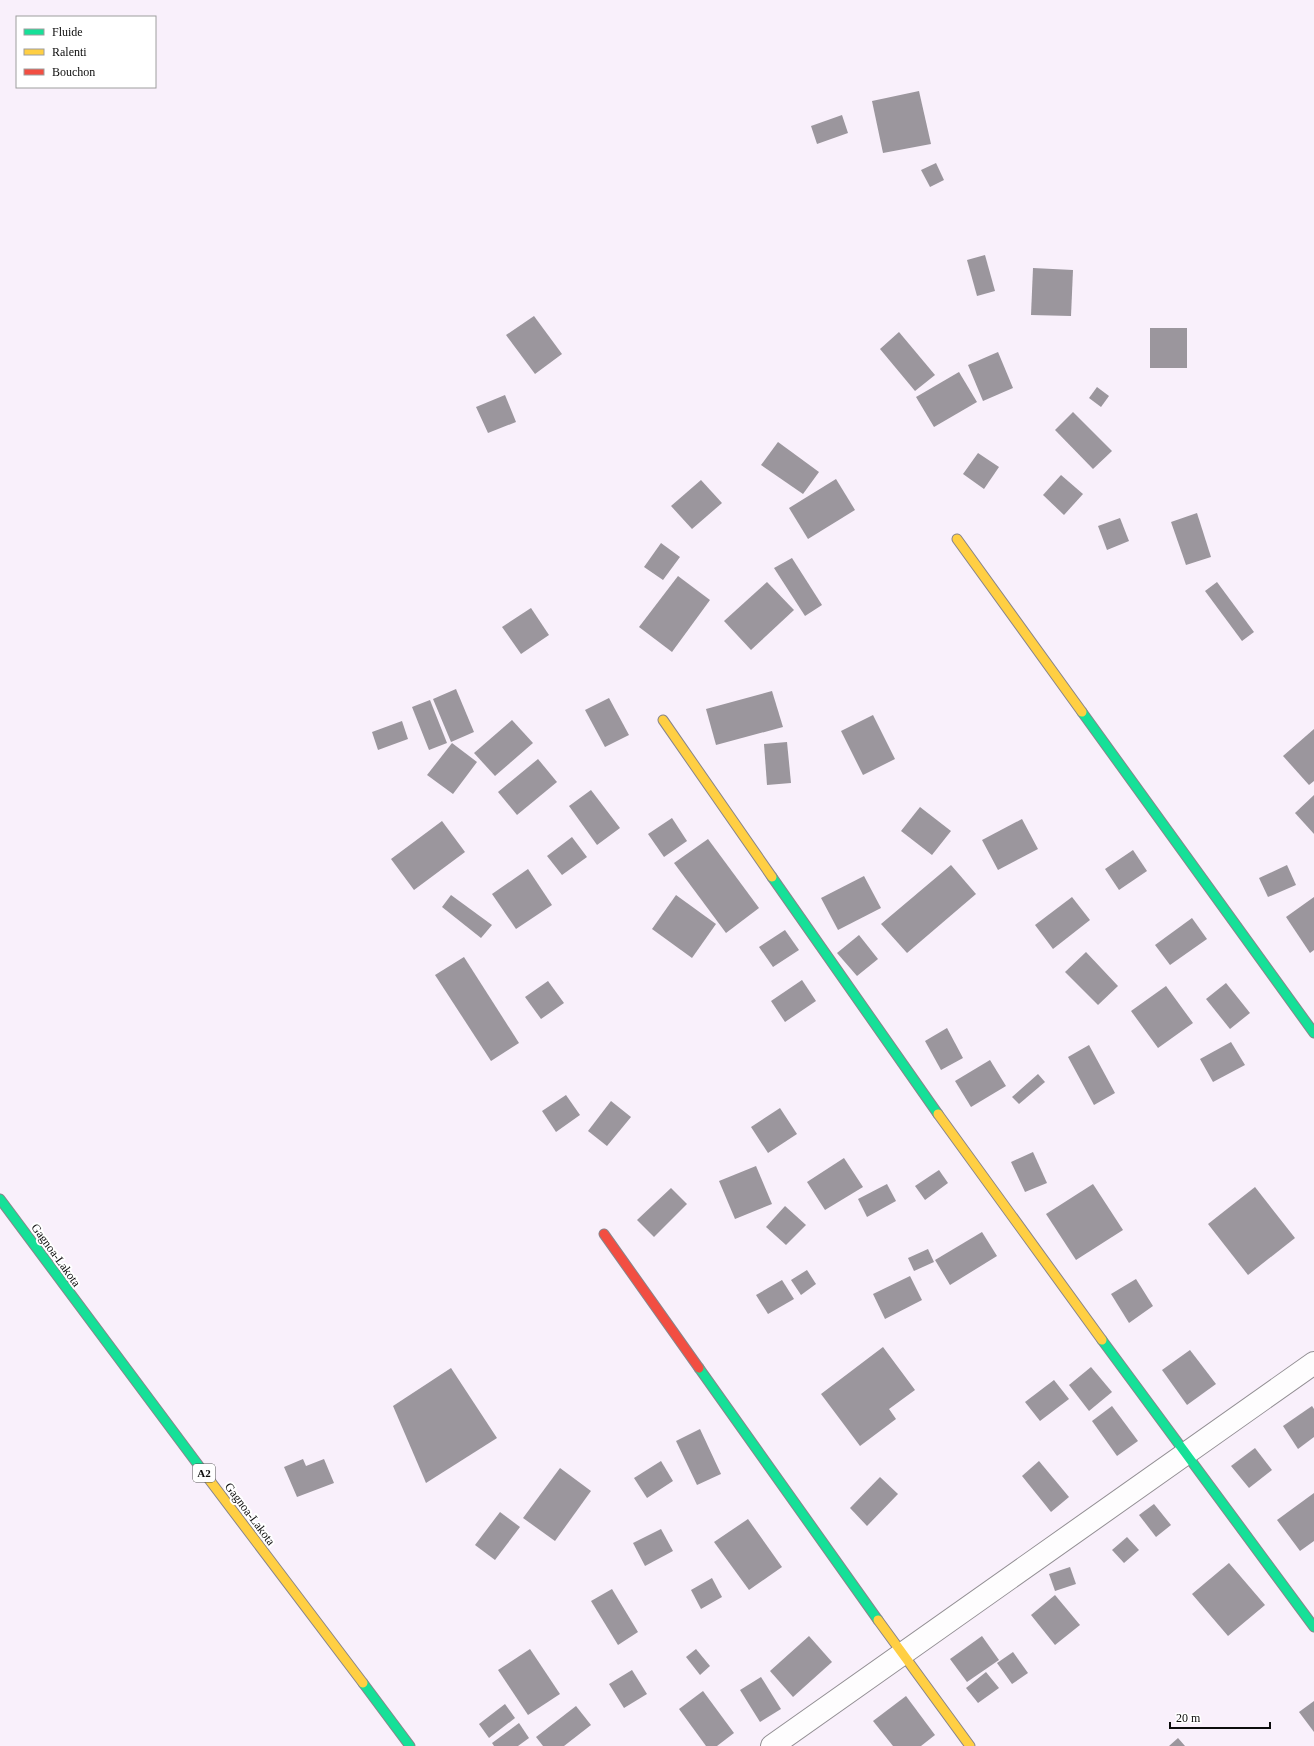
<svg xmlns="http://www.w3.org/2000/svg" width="1314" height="1746" viewBox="0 0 1314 1746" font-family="'Times New Roman',serif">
  <rect width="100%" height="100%" fill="#f9f0fb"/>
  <!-- building -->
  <g fill="#9b969d">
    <polygon points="919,91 931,144 883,153 872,101"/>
    <polygon points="842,115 848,133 817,144 811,126"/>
    <polygon points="936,163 944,180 930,187 921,170"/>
    <polygon points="985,255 995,291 977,296 967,260"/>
    <polygon points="1033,268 1073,270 1071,316 1031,315"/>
    <polygon points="534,316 562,354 535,374 506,335"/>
    <rect x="1150" y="328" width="37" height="40"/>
    <polygon points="899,332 935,375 915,391 880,349"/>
    <polygon points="998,352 1013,388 983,401 968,365"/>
    <polygon points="959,372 977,402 934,427 916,397"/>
    <polygon points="1097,387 1109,396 1101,407 1089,398"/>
    <polygon points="505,395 516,422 488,433 476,407"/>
    <polygon points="1073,412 1112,451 1093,469 1055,430"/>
    <polygon points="778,442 819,472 803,494 761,465"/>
    <polygon points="978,453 999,467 984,489 963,474"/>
    <polygon points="1061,475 1083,494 1064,515 1043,495"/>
    <polygon points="836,479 855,510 808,539 789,508"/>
    <polygon points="701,480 722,503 692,529 671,506"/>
    <polygon points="1197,513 1211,557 1186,565 1171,522"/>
    <polygon points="1120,518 1129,541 1107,550 1098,526"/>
    <polygon points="661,543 680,557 663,580 644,567"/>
    <polygon points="792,558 822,605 805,616 774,568"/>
    <polygon points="678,576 710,600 672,652 639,627"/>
    <polygon points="767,582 794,610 751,650 724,621"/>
    <polygon points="1217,582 1254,632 1242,641 1205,591"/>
    <polygon points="531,608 549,635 521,654 502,627"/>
    <polygon points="456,689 474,732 451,742 433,699"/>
    <polygon points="772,691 783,727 716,745 706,709"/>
    <polygon points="609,698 629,735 605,747 585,710"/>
    <polygon points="430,700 447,743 429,750 412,707"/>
    <polygon points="873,715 895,759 863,775 841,731"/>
    <polygon points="512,720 533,743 495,776 474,753"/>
    <polygon points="402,721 408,739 378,750 372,732"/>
    <polygon points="1314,729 1314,781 1309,785 1283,756"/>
    <polygon points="787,742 791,783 767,785 764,744"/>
    <polygon points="452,743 477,762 453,794 427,775"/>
    <polygon points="538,759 557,782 517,815 498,792"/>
    <polygon points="591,790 620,828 597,845 569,806"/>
    <polygon points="1314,795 1314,834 1295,813"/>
    <polygon points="920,807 951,831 932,855 901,831"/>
    <polygon points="672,818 687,841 664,857 648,834"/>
    <polygon points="1022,819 1038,849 998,870 982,840"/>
    <polygon points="442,821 465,852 414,890 391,859"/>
    <polygon points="572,837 587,857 562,875 547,856"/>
    <polygon points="708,839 759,908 726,933 674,863"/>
    <polygon points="1133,850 1147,871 1119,890 1105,869"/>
    <polygon points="951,865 976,894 907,953 881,924"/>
    <polygon points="1287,865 1296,885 1268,897 1259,878"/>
    <polygon points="528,869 552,905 516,929 492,894"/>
    <polygon points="864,876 881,908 838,930 821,898"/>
    <polygon points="451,895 492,925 481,938 442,907"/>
    <polygon points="676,895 716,924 692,958 652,929"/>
    <polygon points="1072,897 1090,920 1053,949 1035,925"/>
    <polygon points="1314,897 1314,950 1310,953 1286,917"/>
    <polygon points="1192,918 1207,939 1170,965 1155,945"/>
    <polygon points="785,930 799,950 773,967 759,947"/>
    <polygon points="859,935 878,959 857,976 837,953"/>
    <polygon points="1086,952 1118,986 1098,1005 1065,972"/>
    <polygon points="464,957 519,1043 491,1061 435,975"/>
    <polygon points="802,980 816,1001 785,1022 771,1001"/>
    <polygon points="548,981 564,1003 541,1019 525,997"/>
    <polygon points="1226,983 1250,1013 1230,1029 1206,999"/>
    <polygon points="1166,986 1193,1023 1158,1048 1131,1011"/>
    <polygon points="947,1028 963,1058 941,1070 925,1041"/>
    <polygon points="1231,1042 1245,1065 1213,1082 1200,1059"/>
    <polygon points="1089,1045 1115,1093 1094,1105 1068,1057"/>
    <polygon points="990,1060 1006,1086 971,1107 955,1081"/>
    <polygon points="1038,1074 1045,1082 1019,1104 1012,1097"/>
    <polygon points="566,1095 580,1115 556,1132 542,1111"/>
    <polygon points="611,1101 631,1117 607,1146 588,1131"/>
    <polygon points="780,1108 797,1134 768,1153 751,1127"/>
    <polygon points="1033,1152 1047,1183 1025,1192 1011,1162"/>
    <polygon points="844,1158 863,1187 825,1210 807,1182"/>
    <polygon points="756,1166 772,1204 735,1219 719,1181"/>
    <polygon points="939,1170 948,1183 925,1200 915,1186"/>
    <polygon points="887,1184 896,1201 867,1217 858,1199"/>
    <polygon points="1093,1184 1123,1230 1076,1260 1046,1214"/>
    <polygon points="1255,1187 1295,1238 1248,1275 1208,1224"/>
    <polygon points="671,1188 687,1204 654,1237 637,1220"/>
    <polygon points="785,1206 806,1225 786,1245 766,1227"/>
    <polygon points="982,1232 997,1256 950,1285 935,1260"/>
    <polygon points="928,1249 934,1262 914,1271 908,1258"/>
    <polygon points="807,1270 816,1284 801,1295 791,1280"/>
    <polygon points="910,1276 922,1300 885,1319 873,1294"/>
    <polygon points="1136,1279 1153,1306 1129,1323 1111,1294"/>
    <polygon points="782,1280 794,1299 768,1314 756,1295"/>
    <polygon points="883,1347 915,1390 889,1409 896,1419 860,1446 821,1394"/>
    <polygon points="1190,1350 1216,1384 1187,1405 1162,1370"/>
    <polygon points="1091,1367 1112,1392 1089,1411 1069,1385"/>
    <polygon points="451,1368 497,1438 426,1483 393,1406"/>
    <polygon points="1054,1380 1069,1399 1040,1421 1025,1402"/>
    <polygon points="1112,1406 1138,1441 1117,1456 1092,1421"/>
    <polygon points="1312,1406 1314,1409 1314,1437 1298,1449 1283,1426"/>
    <polygon points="700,1429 721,1474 697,1485 676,1441"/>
    <polygon points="1255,1448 1272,1470 1249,1488 1231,1466"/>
    <polygon points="303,1459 306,1466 324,1459 334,1483 297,1497 284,1467"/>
    <polygon points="661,1461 673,1481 647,1498 634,1478"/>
    <polygon points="1039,1461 1069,1497 1051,1512 1022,1476"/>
    <polygon points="560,1468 591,1491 555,1541 523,1518"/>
    <polygon points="880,1477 898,1494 867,1526 850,1508"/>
    <polygon points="1314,1493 1314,1541 1300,1551 1277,1520"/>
    <polygon points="1154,1504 1171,1525 1156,1537 1139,1515"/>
    <polygon points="500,1512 520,1527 495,1560 475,1545"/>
    <polygon points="748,1519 782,1567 749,1590 714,1542"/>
    <polygon points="661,1529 673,1551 645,1566 633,1543"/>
    <polygon points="1127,1537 1139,1550 1124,1563 1112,1550"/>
    <polygon points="1229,1563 1265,1605 1228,1636 1192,1594"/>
    <polygon points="1070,1567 1076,1584 1055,1591 1049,1574"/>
    <polygon points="712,1578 722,1597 701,1609 691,1590"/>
    <polygon points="612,1589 638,1632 618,1645 591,1601"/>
    <polygon points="1055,1595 1080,1625 1055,1645 1031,1615"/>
    <polygon points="809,1636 832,1662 793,1697 770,1671"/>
    <polygon points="982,1636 999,1660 967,1682 950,1659"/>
    <polygon points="530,1649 560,1694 528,1715 498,1670"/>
    <polygon points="696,1649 710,1666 700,1675 686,1657"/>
    <polygon points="1013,1652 1028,1673 1012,1684 997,1663"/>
    <polygon points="632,1670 647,1694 624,1708 609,1684"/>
    <polygon points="986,1672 999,1688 978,1703 966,1688"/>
    <polygon points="761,1677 781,1709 760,1722 740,1690"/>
    <polygon points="703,1691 734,1733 717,1746 706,1746 679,1709"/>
    <polygon points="906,1696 935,1735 921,1746 893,1746 873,1721"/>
    <polygon points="1314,1701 1314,1732 1299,1712"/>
    <polygon points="505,1704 515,1718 489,1738 479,1724"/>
    <polygon points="576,1706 591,1725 564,1746 543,1746 536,1737"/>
    <polygon points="519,1723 529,1738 518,1746 494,1746 492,1743"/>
    <polygon points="1178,1738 1185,1746 1169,1746"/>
  </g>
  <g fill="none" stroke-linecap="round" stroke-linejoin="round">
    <defs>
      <polyline id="street" points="772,1746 1314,1363"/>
      <g id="fast">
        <polyline points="1082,712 1314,1033"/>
        <polyline points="772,877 938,1114"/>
        <polyline points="0,1199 205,1474"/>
        <polyline points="1102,1340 1314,1627"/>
        <polyline points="699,1368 878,1620"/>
        <polyline points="363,1683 410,1746"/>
      </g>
      <g id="slow">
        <polyline points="957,539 1082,712"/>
        <polyline points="663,720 772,877"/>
        <polyline points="938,1114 1102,1340"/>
        <polyline points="205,1474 363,1683"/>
        <polyline points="878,1620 970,1746"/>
      </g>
      <polyline id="jam" points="604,1234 699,1368"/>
    </defs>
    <!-- street casing -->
    <use href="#street" stroke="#938f94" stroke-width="24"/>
    <!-- fast casing -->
    <use href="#fast" stroke="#89858a" stroke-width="11"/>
    <!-- slow casing -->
    <use href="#slow" stroke="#89858a" stroke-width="11"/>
    <!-- jam casing -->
    <use href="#jam" stroke="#89858a" stroke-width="11"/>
    <!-- street -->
    <use href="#street" stroke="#fefdfe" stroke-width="22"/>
    <!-- fast -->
    <use href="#fast" stroke="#16e098" stroke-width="9"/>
    <!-- slow -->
    <use href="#slow" stroke="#ffcf43" stroke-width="9"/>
    <!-- jam -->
    <use href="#jam" stroke="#f24e42" stroke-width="9"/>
  </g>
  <g text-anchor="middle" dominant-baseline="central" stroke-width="4" stroke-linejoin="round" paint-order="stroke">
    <!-- shield labels -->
    <rect fill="#fff" stroke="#555" stroke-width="1" x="193" y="1464" width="22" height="18" rx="3"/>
    <g font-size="11" font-weight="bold" fill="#0c0c0c">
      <text x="204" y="1473">A2</text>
    </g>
    <!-- street labels -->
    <g font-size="12" fill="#0c0c0c" stroke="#fff">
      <text transform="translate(56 1255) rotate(54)">Gagnoa-Lakota</text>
      <text transform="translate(250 1514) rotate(53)">Gagnoa-Lakota</text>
    </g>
  </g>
  <!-- legend -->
  <rect x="16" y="16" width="140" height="72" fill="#ffffff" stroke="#9e9e9e"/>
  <rect x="24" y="29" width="20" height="6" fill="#16e098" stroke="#9e9e9e"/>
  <text x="52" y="36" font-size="12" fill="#0c0c0c">Fluide</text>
  <rect x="24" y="49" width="20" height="6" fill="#ffcf43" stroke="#9e9e9e"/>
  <text x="52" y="56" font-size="12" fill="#0c0c0c">Ralenti</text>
  <rect x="24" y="69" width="20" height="6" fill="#f24e42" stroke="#9e9e9e"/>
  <text x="52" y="76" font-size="12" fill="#0c0c0c">Bouchon</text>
  <!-- scale -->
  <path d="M1170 1722v6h100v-6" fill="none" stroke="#0c0c0c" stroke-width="2"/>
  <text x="1176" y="1722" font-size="12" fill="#0c0c0c" stroke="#ffffff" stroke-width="3" paint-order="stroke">20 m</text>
</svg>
